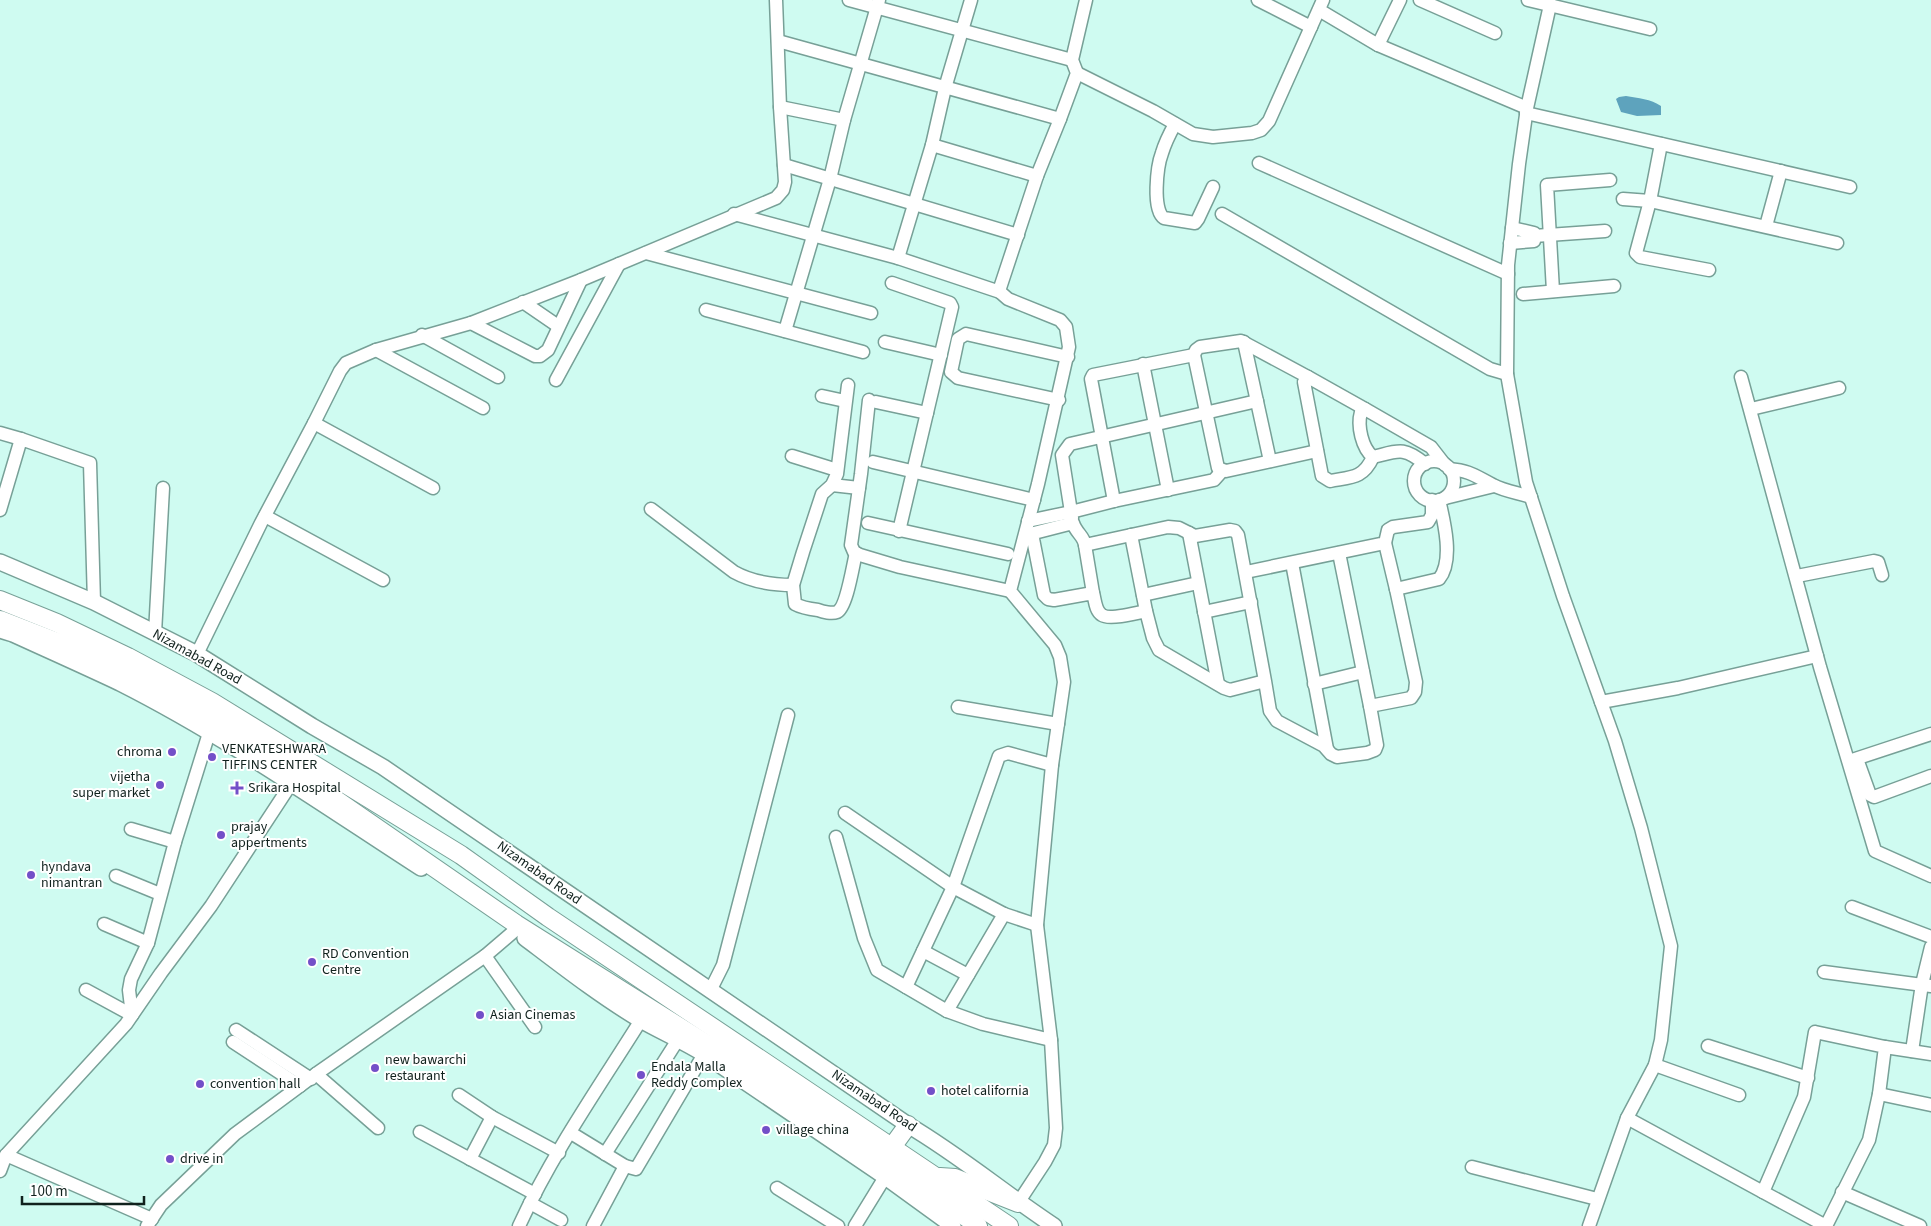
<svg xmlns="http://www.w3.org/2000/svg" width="1931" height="1226" viewBox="0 0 1931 1226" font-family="'Source Sans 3',sans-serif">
  <rect width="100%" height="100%" fill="#cffbf1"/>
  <!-- water -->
  <path fill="#5ea3bd" d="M1626 96C1638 98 1651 99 1661 106V115L1637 116 1621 112 1616 99 1619 97Z"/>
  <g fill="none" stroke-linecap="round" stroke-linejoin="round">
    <defs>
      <g id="minor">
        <polyline points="849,0 1072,60"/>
        <polyline points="1258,0 1311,27"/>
        <polyline points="1420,0 1495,33"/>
        <polyline points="1528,0 1650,29"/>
        <polyline points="1549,0 1550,5 1527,108 1519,164 1508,265 1507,374 1526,482 1563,596 1615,741 1641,828 1671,946 1661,1040 1655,1065"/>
        <polyline points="1319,10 1378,45 1527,108"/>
        <polyline points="778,41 1060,119"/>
        <polyline points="1378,45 1400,0"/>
        <polyline points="1077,73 1153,111 1193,134 1213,137 1252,133 1261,130 1269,121 1323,0"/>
        <polyline points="780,107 844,120"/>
        <polyline points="1526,113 1850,187"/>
        <path d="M1175 124C1170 133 1165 143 1162 153 1157 166 1152 210 1164 218L1195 223 1198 219 1213 187"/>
        <polyline points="1661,144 1650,201 1636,253 1640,257 1709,270"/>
        <polyline points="932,145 1037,176"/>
        <polyline points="1259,163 1508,274"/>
        <polyline points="784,165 1018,235"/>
        <polyline points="1623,199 1650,201 1837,243"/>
        <polyline points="734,214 898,258 1000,292"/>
        <polyline points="1222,214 1490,369 1507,374"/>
        <polyline points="1766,226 1781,171"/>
        <polyline points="1534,236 1605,231"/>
        <polyline points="1510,243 1534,241 1534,233 1512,228"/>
        <polyline points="646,253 871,313"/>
        <polyline points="898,258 932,145 945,88 971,0"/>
        <polyline points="892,283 950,303 952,307 899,531"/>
        <polyline points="1553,291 1547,185 1610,180"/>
        <polyline points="1523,294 1614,286"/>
        <polyline points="523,302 558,326"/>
        <polyline points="706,310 863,352"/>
        <polyline points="471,323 535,356 540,356 548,350 581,280"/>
        <polyline points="785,331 830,179 844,120 879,0"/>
        <polyline points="422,335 498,377"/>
        <polyline points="885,342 941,355"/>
        <polyline points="1244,342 1270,461"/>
        <polyline points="376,350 483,408"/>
        <polyline points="1143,364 1168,490"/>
        <polyline points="1308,377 1241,341 1200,347 1196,350 1194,355 1218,468 1226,471 1317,451"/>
        <polyline points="1741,377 1820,667 1875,851 1931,876"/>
        <polyline points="556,380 619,264"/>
        <path d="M848 385 837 474 832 485 822 494 803 552 793 585 795 604C802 608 810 609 818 610 823 612 832 614 837 612 847 607 853 564 856 553"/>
        <polyline points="822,396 845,401"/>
        <polyline points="869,400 861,474 851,545 854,552 860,555 900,567 1010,591"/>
        <polyline points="1059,400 958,378 951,372 958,339 966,334 1068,357"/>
        <polyline points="876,402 927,413"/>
        <path d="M1365 409 1308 377 1304 382 1322 476 1330 481C1351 477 1363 479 1373 457"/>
        <polyline points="1751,409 1839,388"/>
        <polyline points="314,423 433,488"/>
        <polyline points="0,433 21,439"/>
        <polyline points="792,456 837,470"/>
        <circle cx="1434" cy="481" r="20"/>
        <polyline points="873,462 1034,500"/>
        <path d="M1425 464C1403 446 1398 451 1373 457 1362 448 1357 426 1361 412L1365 409 1431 447 1445 465"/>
        <path d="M1449 469C1471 471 1475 476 1493 485 1504 491 1519 493 1531 497"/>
        <polyline points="1222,471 1214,480 1114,501 1071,512 1062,455 1070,444 1257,401"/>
        <polyline points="832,485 859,488"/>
        <polyline points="1445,498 1494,486"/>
        <polyline points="1114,501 1091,379 1093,375 1194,355"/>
        <path d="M651 509 734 572C752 582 773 585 793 585"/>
        <polyline points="0,510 21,439 90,463 94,602"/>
        <polyline points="265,516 383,580"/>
        <polyline points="1028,521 1071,512 1072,518"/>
        <polyline points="868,523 1008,554"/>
        <polyline points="1189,533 1218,684"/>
        <polyline points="1131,535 1146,611"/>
        <polyline points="1385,543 1396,589"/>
        <polyline points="1085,545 1093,593"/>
        <polyline points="1339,553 1370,706"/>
        <polyline points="1292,563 1327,749"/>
        <polyline points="1246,572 1385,543 1388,530 1393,527 1428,522 1432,515 1432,500"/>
        <polyline points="1797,576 1874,561 1878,562 1882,575"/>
        <polyline points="1143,595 1198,583"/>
        <polyline points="1204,612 1251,602"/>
        <polyline points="155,633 163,488"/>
        <polyline points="197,654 261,523 314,423 340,371 346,363 376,350 471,323 581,280 776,198 783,190 785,182 780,107 776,0"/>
        <path d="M1265 681 1238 535 1235 531 1230 530 1195 536 1179 528 1168 527 1085 545C1084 536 1076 533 1073 523L1034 533 1033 539 1044 595 1048 599 1054 600 1093 593C1095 599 1095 611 1102 615 1109 620 1137 613 1146 611L1153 638 1159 650 1224 688 1230 690 1265 681 1270 711 1277 721 1324 746 1331 754 1337 757 1367 753 1375 750 1377 745 1370 706 1411 698 1415 692 1416 682 1396 589 1439 579C1454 561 1444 521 1439 500"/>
        <polyline points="1314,684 1363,672"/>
        <polyline points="1601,702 1678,688 1817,656"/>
        <polyline points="958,707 1058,724"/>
        <polyline points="1857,759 1870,795 1874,797 1931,776"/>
        <polyline points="1849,761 1931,734"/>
        <polyline points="845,813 953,887 1004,914 1037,925"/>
        <polyline points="131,829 175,842"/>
        <polyline points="836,837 864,938 877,970 947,1011 983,1024 1051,1040"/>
        <polyline points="116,876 160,894"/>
        <polyline points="1852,907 1931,937"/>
        <polyline points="104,924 148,943"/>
        <polyline points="923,951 968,975"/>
        <polyline points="485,956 535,1027"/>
        <polyline points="1824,972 1931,986"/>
        <polyline points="906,987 953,887 999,756 1008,753 1052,765"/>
        <polyline points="86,990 132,1015"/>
        <polyline points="710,991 723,965 788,715"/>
        <polyline points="947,1011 1004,914"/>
        <polyline points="132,1015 129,990 131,979 148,943 175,842 209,733"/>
        <polyline points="236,1030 311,1079"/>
        <polyline points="233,1042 300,1086"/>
        <polyline points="1708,1046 1808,1078"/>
        <polyline points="1885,1047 1931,1054"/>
        <polyline points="1912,1051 1922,984 1931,947"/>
        <polyline points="316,1074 378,1128"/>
        <polyline points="1879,1094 1931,1105"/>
        <polyline points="459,1095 492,1117 559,1153"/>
        <polyline points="1627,1118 1763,1192"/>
        <polyline points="420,1132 535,1194"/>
        <polyline points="571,1133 625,1166 636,1169 704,1054"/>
        <polyline points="605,1154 679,1038"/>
        <polyline points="6,1155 126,1024 161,973 211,906 291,784"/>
        <polyline points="470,1159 492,1117"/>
        <polyline points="1472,1167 1597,1199"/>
        <polyline points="0,1171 6,1155 152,1219"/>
        <polyline points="777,1188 838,1226"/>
        <polyline points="1842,1192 1920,1226"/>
        <polyline points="530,1203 561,1220"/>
        <polyline points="1018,1203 1045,1162 1054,1145 1056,1128 1051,1040 1037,925 1052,765 1064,682 1060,657 1055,645 1010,591 1038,484 1069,347 1066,327 1060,320 1008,299 1000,292 1000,288 1037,176 1060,119 1077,73 1072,60 1086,0"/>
        <polyline points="147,1226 161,1205 235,1134 316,1074 485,956 520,926"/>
        <path d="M519 1226C552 1154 599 1087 641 1020"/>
        <polyline points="593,1226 625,1166"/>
        <polyline points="855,1226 890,1169"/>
        <polyline points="1589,1226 1627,1118 1655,1065 1739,1095"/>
        <polyline points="1826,1226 1763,1192 1804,1097 1815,1032 1885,1047 1879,1094 1869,1140 1826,1226"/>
      </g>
      <g id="major">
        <path d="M0 562 94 602 197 654 312 726 383 767 908 1125C959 1155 1004 1193 1054 1226"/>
        <path d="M0 630 13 634C48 650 84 666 120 683 225 736 322 804 421 868"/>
        <path d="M525 938C562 966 599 995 639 1019 660 1031 683 1041 704 1054L884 1176 953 1226"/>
      </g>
      <g id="highway">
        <polyline points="0,600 57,623 128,657 212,702 461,855 548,917 1009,1226"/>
        <polyline points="0,620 90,655 187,707 287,766 516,924 770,1084 924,1186 978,1226"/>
        <polyline points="892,1147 908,1125"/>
        <polyline points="940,1177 955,1178 1018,1203"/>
      </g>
    </defs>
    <!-- minor casing -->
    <use href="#minor" stroke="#77a097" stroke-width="15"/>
    <!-- major casing -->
    <use href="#major" stroke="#77a097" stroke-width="18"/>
    <!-- highway casing -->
    <use href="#highway" stroke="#77a097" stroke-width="20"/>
    <!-- minor -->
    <use href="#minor" stroke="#fff" stroke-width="12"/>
    <!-- major -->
    <use href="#major" stroke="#fff" stroke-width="15"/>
    <!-- highway -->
    <use href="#highway" stroke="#fff" stroke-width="18"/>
  </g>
  <!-- markers -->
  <g fill="#734fc8" stroke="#fff" stroke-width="2">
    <circle cx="172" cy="752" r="5"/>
    <circle cx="212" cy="757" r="5"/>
    <circle cx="160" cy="785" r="5"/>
    <path d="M234.5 780.5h5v5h5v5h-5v5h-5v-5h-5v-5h5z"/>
    <circle cx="221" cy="835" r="5"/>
    <circle cx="31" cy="875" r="5"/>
    <circle cx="312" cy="962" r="5"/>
    <circle cx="480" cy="1015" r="5"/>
    <circle cx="375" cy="1068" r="5"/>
    <circle cx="641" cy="1075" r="5"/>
    <circle cx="200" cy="1084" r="5"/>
    <circle cx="931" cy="1091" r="5"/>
    <circle cx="766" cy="1130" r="5"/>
    <circle cx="170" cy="1159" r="5"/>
  </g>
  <g text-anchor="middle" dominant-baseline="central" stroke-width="4" stroke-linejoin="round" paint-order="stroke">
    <!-- street labels -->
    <g font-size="14" fill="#10211d" stroke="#fff">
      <text transform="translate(197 657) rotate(29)">Nizamabad Road</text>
      <text transform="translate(539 873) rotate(35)">Nizamabad Road</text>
      <text transform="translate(874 1101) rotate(34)">Nizamabad Road</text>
    </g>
    <!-- poi labels -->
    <g font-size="14" fill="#10211d" stroke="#fff" text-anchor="start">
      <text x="222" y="749">VENKATESHWARA<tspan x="222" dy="16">TIFFINS CENTER</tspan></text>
      <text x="162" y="752" text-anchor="end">chroma</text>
      <text x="150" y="777" text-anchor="end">vijetha<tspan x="150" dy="16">super market</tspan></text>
      <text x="248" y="788">Srikara Hospital</text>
      <text x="231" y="827">prajay<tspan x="231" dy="16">appertments</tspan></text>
      <text x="41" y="867">hyndava<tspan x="41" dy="16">nimantran</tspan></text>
      <text x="322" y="954">RD Convention<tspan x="322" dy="16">Centre</tspan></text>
      <text x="490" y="1015">Asian Cinemas</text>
      <text x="385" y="1060">new bawarchi<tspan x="385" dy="16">restaurant</tspan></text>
      <text x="651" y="1067">Endala Malla<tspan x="651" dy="16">Reddy Complex</tspan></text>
      <text x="210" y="1084">convention hall</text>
      <text x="941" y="1091">hotel california</text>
      <text x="776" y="1130">village china</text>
      <text x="180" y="1159">drive in</text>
    </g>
  </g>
  <!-- scale -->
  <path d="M22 1196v8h122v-8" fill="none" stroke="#10211d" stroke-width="2.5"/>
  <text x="30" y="1196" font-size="15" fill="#10211d" stroke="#ffffff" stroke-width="4" paint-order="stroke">100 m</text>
</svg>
